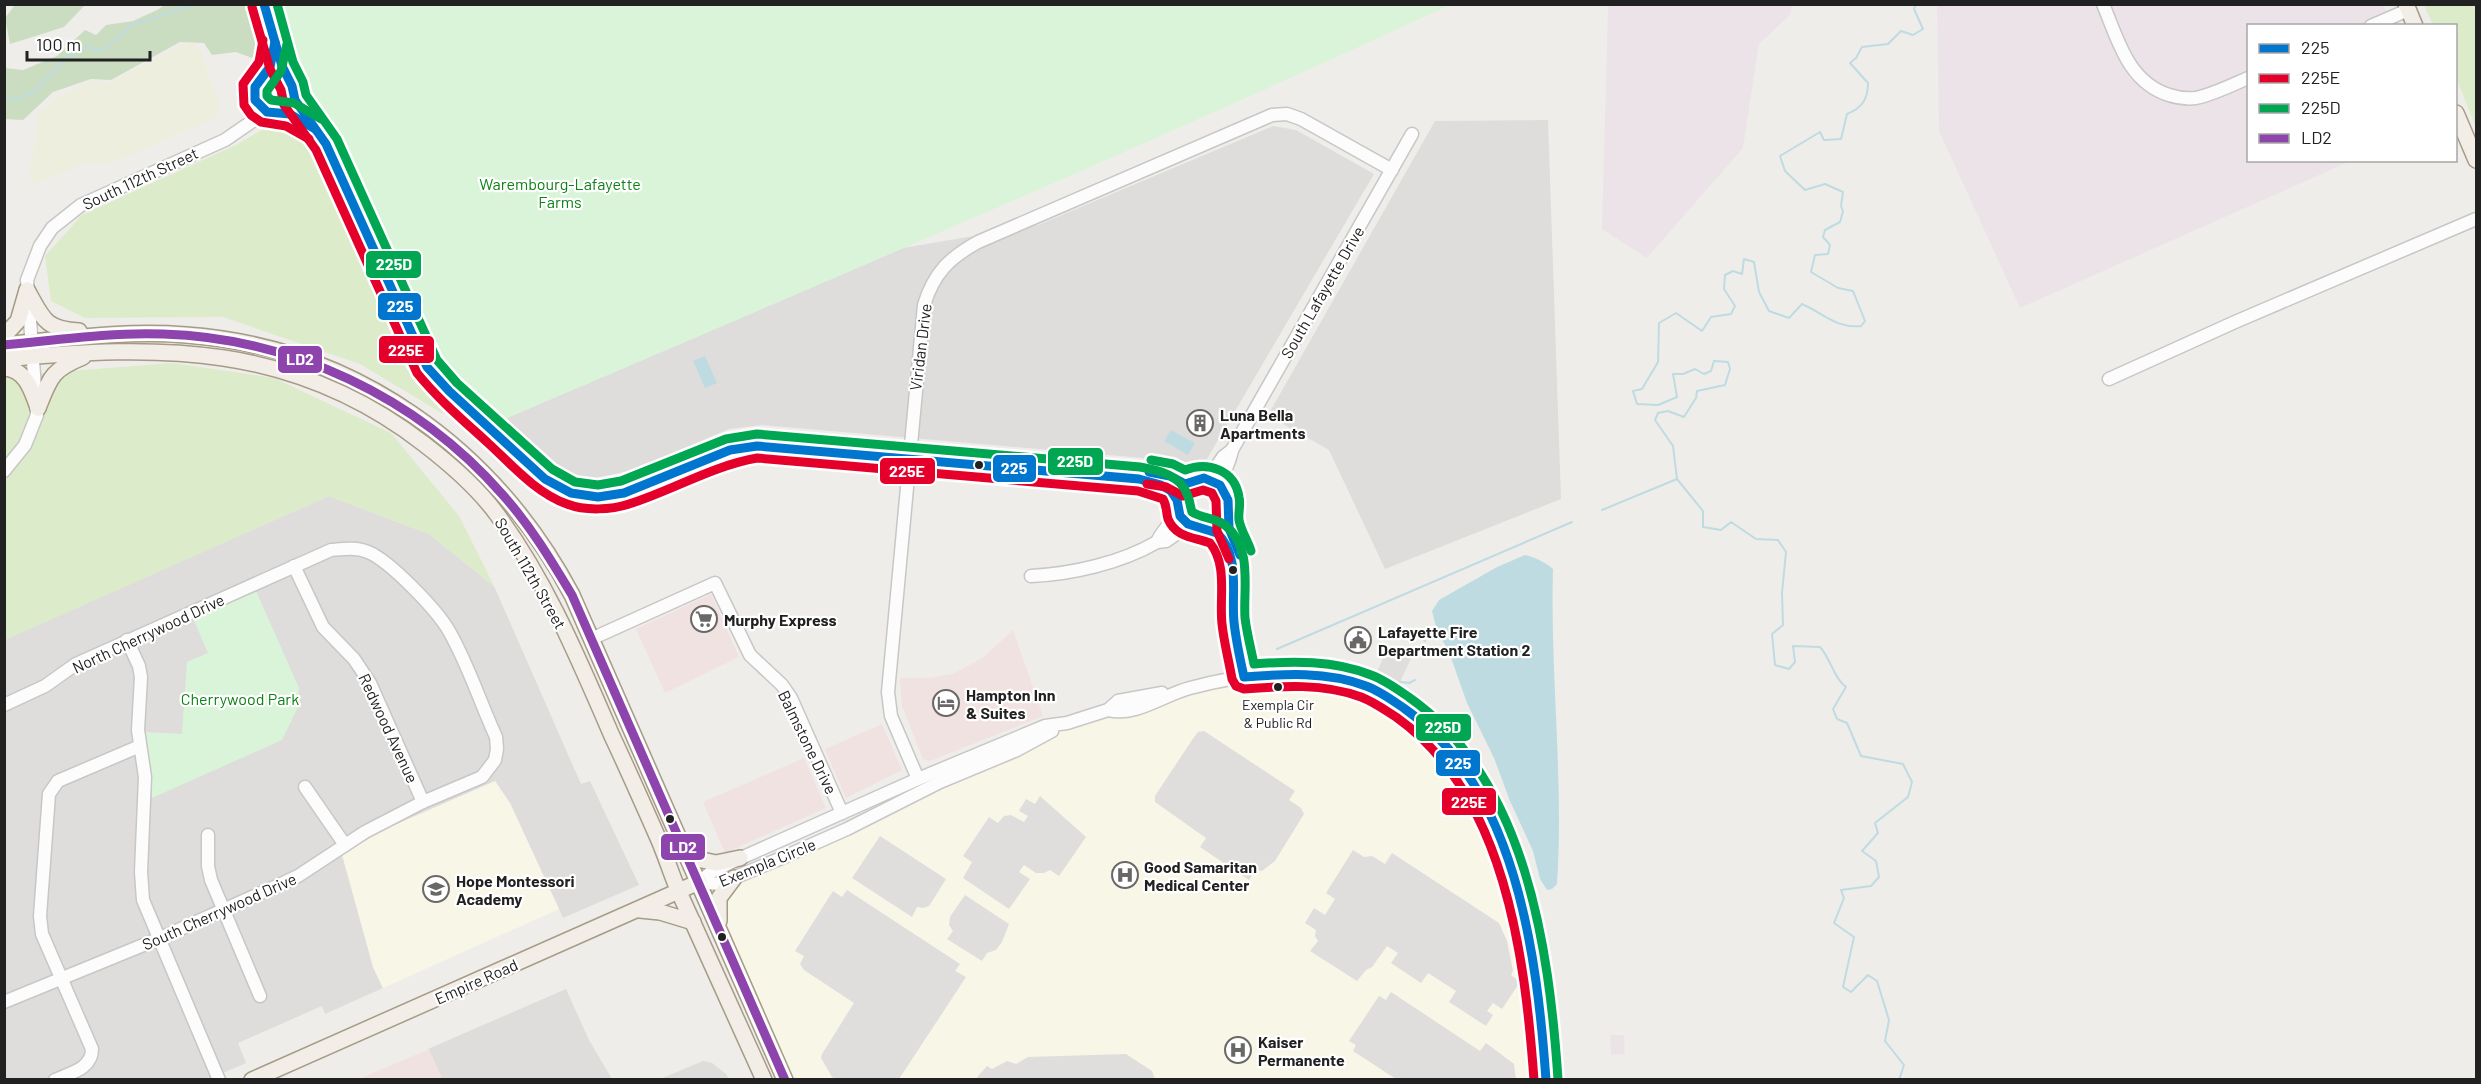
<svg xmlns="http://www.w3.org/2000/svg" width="2481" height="1084" viewBox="0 0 2481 1084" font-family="Barlow,sans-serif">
  <rect width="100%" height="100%" fill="#efedea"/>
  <!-- residential -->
  <g fill="#dedddb">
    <polygon points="1548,120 1561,499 1385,569 1329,450 1268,415 1435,121"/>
    <polygon points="1273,126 1296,130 1374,174 1204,464 1181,468 1143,458 762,425 729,429 633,470 596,478 579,476 551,464 500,421 903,248 1038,225"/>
    <polygon points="329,496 429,534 494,586 581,784 590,781 639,885 563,918 510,804 495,781 373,967 383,988 325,1014 322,1006 238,1043 246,1063 209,1079 5,1079 4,640"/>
    <polygon points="566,989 589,1040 612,1079 439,1079 441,1076 428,1049"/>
    <polygon points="703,1061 712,1063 726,1074 729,1079 660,1079"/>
  </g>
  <!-- commercial -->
  <g fill="#f0e2e0">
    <polygon points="711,594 739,657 665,693 636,629"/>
    <polygon points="1013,630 1043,716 930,761 923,759 902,706 900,678 929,678 953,674 984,657"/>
    <polygon points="882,724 902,770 846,798 825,749"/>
    <polygon points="804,758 826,808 725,853 703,802"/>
    <polygon points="429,1049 441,1076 439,1079 359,1079"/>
  </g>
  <!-- industrial -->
  <g fill="#ece3e9">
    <polygon points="2383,4 2393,25 2248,26 2248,160 2351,161 2020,308 1939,131 1937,5"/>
    <polygon points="1608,5 1793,5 1789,16 1759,44 1743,148 1647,258 1602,229"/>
    <polygon points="1610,1035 1624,1035 1625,1054 1611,1055"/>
  </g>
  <!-- education -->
  <g fill="#f8f6e7">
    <polygon points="1286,673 1382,693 1464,768 1519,896 1546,1079 787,1079 719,927 724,888 1067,723 1176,692"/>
    <polygon points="495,781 510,803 559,909 383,988 373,967 342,855 383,830"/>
  </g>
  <!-- farmland -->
  <polygon fill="#eeeede" points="186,43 198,45 221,108 214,118 113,163 82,165 33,185 29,176 39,112 55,99 91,81 111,82"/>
  <!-- grass -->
  <g fill="#dcebca">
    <polygon points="2424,5 2476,5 2476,127 2456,78 2456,26 2433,25"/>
    <polygon points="270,125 294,128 312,146 405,367 445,415 360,364 223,317 85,318 51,301 45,256 82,215 238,144"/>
    <polygon points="173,363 274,378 391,433 459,516 494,586 429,534 329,496 5,640 5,376"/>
  </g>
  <!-- forest -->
  <g fill="#cbddc0">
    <polygon points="15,5 15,4 85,5 64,27 10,44 5,18"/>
    <polygon points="165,5 245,5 254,21 261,50 252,58 236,52 212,55 204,43 180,42 111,80 91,79 53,92 23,120 5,119 5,68 23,70 57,56 85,30 96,35 106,25 133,21 157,10"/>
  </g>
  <!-- park -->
  <g fill="#daf4d9">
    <path d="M279 5H1450C1137 150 818 285 500 421L447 378 429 357 338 154Z"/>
    <polygon points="256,591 299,688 298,707 282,740 152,798 144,732 182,734 187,662 208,653 193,618"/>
  </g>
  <!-- parking -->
  <g fill="#dfdedd">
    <polygon points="1398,650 1412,656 1399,684 1376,674 1386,652 1395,656"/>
    <polygon points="1204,731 1295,791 1289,800 1301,808 1304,814 1275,861 1262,871 1255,870 1249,880 1200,847 1206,838 1155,802 1155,796 1192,740 1198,732"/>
    <polygon points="1040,796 1086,837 1059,876 1050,870 1044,873 1036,873 1024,865 1019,872 1030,879 1009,909 963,878 972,862 963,856 989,817 998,823 1004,816 1011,815 1024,822 1028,816 1019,811 1026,799 1035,804"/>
    <polygon points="880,836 946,879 929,906 923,908 917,907 912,917 852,878"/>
    <polygon points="1353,850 1364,857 1372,856 1385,864 1392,853 1499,923 1507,941 1513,971 1511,975 1520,982 1502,1009 1493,1003 1487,1011 1493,1015 1486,1026 1449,1002 1456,991 1428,973 1421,983 1391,963 1398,953 1387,946 1372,967 1366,970 1357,981 1310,951 1318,941 1315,936 1316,930 1305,923 1314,908 1325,915 1335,899 1326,893"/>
    <polygon points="847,890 960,964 955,971 966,977 899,1079 836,1079 832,1077 821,1058 822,1054 854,1003 804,970 800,964 804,956 795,951 833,891 842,897"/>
    <polygon points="965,895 1009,924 1002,942 996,950 987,953 982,961 947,939 953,931 949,925 950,917"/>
    <polygon points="1391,992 1480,1051 1486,1043 1514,1064 1516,1079 1396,1079 1353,1051 1356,1045 1349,1041 1379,996 1386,1000"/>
    <polygon points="1126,1054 1152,1071 1155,1079 1001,1080 998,1078 996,1079 981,1080 977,1077 987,1066 992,1069 1007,1061 1016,1064 1028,1057"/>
  </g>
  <!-- water -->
  <g fill="#bfdbe2">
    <polygon points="705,356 717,383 705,388 693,361"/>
    <polygon points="1171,430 1195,443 1188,455 1164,441"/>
    <path d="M1525 555C1533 556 1548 564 1553 569 1550 674 1564 779 1557 884L1552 889 1547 890 1540 879 1533 851 1510 801 1494 758 1467 703 1449 652 1437 631 1432 611 1439 600 1497 567Z"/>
  </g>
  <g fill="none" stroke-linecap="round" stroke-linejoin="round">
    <!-- stream -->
    <g stroke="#bfdbe2" stroke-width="2">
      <polyline points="4,95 15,100 34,92 68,56 88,47 102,51 134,24 195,4"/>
      <polyline points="1602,510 1677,479"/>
      <polyline points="1401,636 1416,635 1425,641"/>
      <polyline points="1277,649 1572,522"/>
      <polyline points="1400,682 1409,683 1415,680"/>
      <path d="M1899 1080 1904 1065 1885 1041 1889 1020 1877 981 1868 975 1851 992 1843 987 1854 937 1834 923 1844 898 1841 890 1871 886 1879 877 1876 861 1862 851 1878 833 1875 823 1908 797 1912 782 1903 764 1861 756 1847 723 1837 719 1833 709 1846 687C1833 677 1831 659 1820 647L1793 646 1795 662 1789 669 1775 665 1772 634 1783 625 1782 593 1786 552 1778 540 1756 539 1731 522 1721 530 1703 527V511L1677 479 1673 446 1655 420 1658 413 1668 411 1684 417 1696 398 1697 391 1725 385 1730 369 1728 362 1714 361 1711 371 1704 374 1695 369 1683 374H1673L1677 397 1658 405 1637 404 1633 391 1642 389 1658 362 1659 323 1676 313 1702 331 1711 317 1731 314 1735 306 1724 289 1725 275 1733 271 1742 274 1744 259 1754 262 1759 292 1769 311 1789 318 1802 304C1823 313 1837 329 1861 326L1865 321 1853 291 1838 288 1811 272 1815 255 1828 254 1830 245 1823 237 1825 230 1840 222 1843 211 1841 206 1843 192 1825 184 1805 190 1785 171 1780 156 1820 132 1824 140 1841 139 1847 114C1862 108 1868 99 1868 83L1850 63 1856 58 1862 47 1888 44 1901 31 1913 35 1923 29 1914 9 1916 4"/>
    </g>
    <defs>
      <g id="minor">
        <polyline points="264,4 288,79"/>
        <path d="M2103 4C2118 40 2128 82 2169 95 2178 98 2187 99 2196 98 2214 94 2232 85 2248 78"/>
        <polyline points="2371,26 2408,10"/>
        <polyline points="266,76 274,43"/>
        <path d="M294 93 287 108C253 132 238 67 281 75L290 82 295 100 326 144 427 367 449 391 545 479C615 533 685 449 757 446L1139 479 1165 486 1177 499"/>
        <polyline points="280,112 295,116 313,128"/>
        <polyline points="2109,379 2235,322 2476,219"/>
        <polyline points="955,454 1066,464"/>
        <polyline points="690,457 735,439 777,439"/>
        <polyline points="4,471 25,445 37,415 27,280 40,246 52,228 81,205 225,140 257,118 271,113"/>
        <polyline points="1141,471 1170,476 1185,484"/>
        <circle cx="1202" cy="503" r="26"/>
        <polyline points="1209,478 1223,457 1232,450"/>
        <polyline points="559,480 587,488 615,488"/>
        <path d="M1223 488C1221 474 1230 463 1232 450L1412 134"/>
        <path d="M1178 511C1172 523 1162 530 1157 542L1166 541 1189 525"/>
        <polyline points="1226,513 1228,525 1244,571 1243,618 1254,676"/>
        <path d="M1208 528C1240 546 1230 583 1233 613 1236 634 1240 656 1244 677"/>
        <polyline points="294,566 323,627 354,659 370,683 423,802"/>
        <path d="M1031 576C1072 574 1121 563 1157 542"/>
        <polyline points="591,639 715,583 750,655 782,685 791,698 842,813"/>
        <polyline points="127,640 139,666 141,677 138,730 145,777 141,872 143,900 219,1080"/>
        <path d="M4 705 45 686 76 664 331 550C343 549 356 547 368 552 390 561 437 610 449 631 468 664 480 702 496 737L497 749 495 760 482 777 423 802 365 832 298 876 279 885 158 939 4 1002"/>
        <path d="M1108 710C1136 717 1163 695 1190 688 1216 681 1243 676 1270 674 1487 657 1539 913 1546 1080"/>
        <path d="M918 779 891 716 888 692 924 305C934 273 949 258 978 242L1272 115 1287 114 1301 119 1392 170"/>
        <polyline points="305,787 345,845"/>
        <polyline points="208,835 208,866 211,880 260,996"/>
        <polyline points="699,882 714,870 918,779 1045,726 1067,723 1108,710 1118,701 1162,693"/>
        <polyline points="699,882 719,884 784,857 847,829 940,782 1017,750 1052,731"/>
        <path d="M55 1080C70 1073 92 1069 92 1049L42 934 40 916 49 794 58 781 140 746"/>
      </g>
      <g id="major">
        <polyline points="2406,4 2415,26"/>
        <polyline points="2456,113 2476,160"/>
        <path d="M27 290C43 318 44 329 79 331"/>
        <polyline points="4,336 18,321 27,290"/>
        <path d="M4 345C65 339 125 330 186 335 354 347 494 448 572 595L785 1080"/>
        <path d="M4 359C160 344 294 343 424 444 450 464 476 486 496 513 546 580 579 660 612 736 628 770 643 804 658 838 666 856 671 874 679 892 707 955 736 1017 764 1080"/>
        <path d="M4 368C26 369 32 391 38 408"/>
        <path d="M38 408C50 378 51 370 83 357"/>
        <polyline points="688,857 716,863 740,858"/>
        <polyline points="640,910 660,912 693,922"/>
        <polyline points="719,921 719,898 734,878"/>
        <polyline points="252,1080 699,882"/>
      </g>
    </defs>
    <!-- minor casing -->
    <use href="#minor" stroke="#c8c7c6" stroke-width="15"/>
    <!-- major casing -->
    <use href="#major" stroke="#a69b86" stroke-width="18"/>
    <!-- minor -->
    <use href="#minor" stroke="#fdfcfc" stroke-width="12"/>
    <!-- major -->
    <use href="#major" stroke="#f2ede7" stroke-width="15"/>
    <defs>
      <g id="bus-1">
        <path d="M264 4 282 66 292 86 295 100 326 144 427 367 449 391 545 479 571 493 598 497 624 493 730 450 757 446 1139 479 1161 485 1171 491 1177 500 1180 516 1188 524 1217 533C1241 556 1231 593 1234 622 1236 641 1240 659 1244 677 1284 674 1327 671 1366 686 1380 691 1392 700 1405 709 1516 787 1537 954 1546 1080"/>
        <polyline points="275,42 270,67 255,87 255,100 267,112 290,114 315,129"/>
        <polyline points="1149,472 1170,476 1185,484 1204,478 1220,485 1228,500 1229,528 1240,555"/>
      </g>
      <g id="bus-2">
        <path d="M252 7 270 69 281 90 284 105 316 150 417 373C438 399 464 421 488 443 512 465 536 493 567 504 585 511 611 510 629 504 673 490 712 466 757 458L1138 491 1163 499C1167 506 1166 512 1168 519 1176 538 1194 537 1210 543 1228 565 1219 598 1222 624 1224 643 1229 661 1232 679L1236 686 1244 689C1283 686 1323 683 1361 697 1374 702 1385 710 1396 717 1505 794 1525 956 1534 1080"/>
        <polyline points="263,40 259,62 243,84 244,105 251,115 261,122 286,126 309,139"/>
        <polyline points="1147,484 1166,487 1183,496 1203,490 1212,493 1216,501 1217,531 1229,559"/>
      </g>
      <g id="bus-3">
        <path d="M277 4 293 62 303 82 306 95 337 139 437 360 457 383 552 469 575 482 598 485 621 481 726 439 757 434 1140 467C1158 470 1180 475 1187 494 1190 500 1190 506 1192 512 1203 519 1216 517 1226 526 1253 548 1243 589 1245 618 1247 634 1251 649 1254 664 1292 661 1334 660 1371 675 1385 680 1397 689 1410 698 1526 780 1549 947 1558 1079"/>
        <polyline points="287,44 281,71 267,91 267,96 271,100 294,103 321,119"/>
        <path d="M1151 460 1173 464 1185 470C1208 461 1235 470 1239 497 1241 505 1238 512 1239 520 1241 531 1248 541 1251 551"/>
      </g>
      <path id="bus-4" d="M4 345C57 340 110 332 163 334 292 338 417 397 502 494 530 525 551 560 572 595L785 1080"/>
    </defs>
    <!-- bus-1 casing -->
    <use href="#bus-1" stroke="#fff" stroke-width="14"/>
    <!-- bus-2 casing -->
    <use href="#bus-2" stroke="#fff" stroke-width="14"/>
    <!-- bus-3 casing -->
    <use href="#bus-3" stroke="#fff" stroke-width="14"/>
    <!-- bus-4 casing -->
    <use href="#bus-4" stroke="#fff" stroke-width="14"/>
    <!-- bus-1 -->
    <use href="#bus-1" stroke="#0076ce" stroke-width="9"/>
    <!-- bus-2 -->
    <use href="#bus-2" stroke="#e4002b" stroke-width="9"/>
    <!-- bus-3 -->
    <use href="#bus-3" stroke="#00a651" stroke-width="9"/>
    <!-- bus-4 -->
    <use href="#bus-4" stroke="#8e44ad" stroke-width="9"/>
  </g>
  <!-- icons -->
  <defs>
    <symbol id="building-ring" viewBox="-11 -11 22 22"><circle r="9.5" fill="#fff" stroke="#696867" stroke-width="1.5"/><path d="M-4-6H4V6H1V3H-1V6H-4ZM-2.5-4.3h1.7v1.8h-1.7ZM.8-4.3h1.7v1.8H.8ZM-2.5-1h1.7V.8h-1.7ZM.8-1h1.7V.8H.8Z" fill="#696867"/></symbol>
    <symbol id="supermarket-ring" viewBox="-11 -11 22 22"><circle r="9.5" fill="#fff" stroke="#696867" stroke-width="1.5"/><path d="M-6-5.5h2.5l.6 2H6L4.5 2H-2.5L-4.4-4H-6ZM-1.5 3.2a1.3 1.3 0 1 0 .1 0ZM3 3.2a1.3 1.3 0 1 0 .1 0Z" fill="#696867"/></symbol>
    <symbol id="civic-ring" viewBox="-11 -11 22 22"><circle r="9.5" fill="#fff" stroke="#696867" stroke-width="1.5"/><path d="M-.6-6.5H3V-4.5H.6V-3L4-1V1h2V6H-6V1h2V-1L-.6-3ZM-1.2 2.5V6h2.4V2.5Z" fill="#696867"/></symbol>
    <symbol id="hotel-ring" viewBox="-11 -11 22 22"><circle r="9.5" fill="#fff" stroke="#696867" stroke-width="1.5"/><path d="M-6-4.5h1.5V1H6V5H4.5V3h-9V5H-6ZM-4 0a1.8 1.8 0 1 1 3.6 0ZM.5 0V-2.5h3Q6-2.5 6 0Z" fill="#696867"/></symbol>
    <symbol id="hospital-ring" viewBox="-11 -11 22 22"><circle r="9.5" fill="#fff" stroke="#696867" stroke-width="1.5"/><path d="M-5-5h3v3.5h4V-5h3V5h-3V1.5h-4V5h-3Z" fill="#696867"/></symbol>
    <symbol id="school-ring" viewBox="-11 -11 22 22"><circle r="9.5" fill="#fff" stroke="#696867" stroke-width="1.5"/><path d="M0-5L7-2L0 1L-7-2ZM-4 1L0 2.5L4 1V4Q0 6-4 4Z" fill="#696867"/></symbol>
  </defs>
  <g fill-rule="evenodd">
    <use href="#building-ring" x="1185" y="408" width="30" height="30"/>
    <use href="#supermarket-ring" x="689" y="604" width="30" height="30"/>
    <use href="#civic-ring" x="1343" y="625" width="30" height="30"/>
    <use href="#hotel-ring" x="931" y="688" width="30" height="30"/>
    <use href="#hospital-ring" x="1110" y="860" width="30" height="30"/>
    <use href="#school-ring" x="421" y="874" width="30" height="30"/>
    <use href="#hospital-ring" x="1223" y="1035" width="30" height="30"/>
  </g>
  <!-- markers -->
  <g fill="#212121" stroke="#fff" stroke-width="2">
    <circle cx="979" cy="465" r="5"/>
    <circle cx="1233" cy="570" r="5"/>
    <circle cx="1278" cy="687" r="5"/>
    <circle cx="670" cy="819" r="5"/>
    <circle cx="722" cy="937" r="5"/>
  </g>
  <g text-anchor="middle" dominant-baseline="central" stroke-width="4.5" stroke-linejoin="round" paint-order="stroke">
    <!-- bus labels -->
    <g font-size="14" fill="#212121" stroke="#fff">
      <text x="1278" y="704">Exempla Cir<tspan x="1278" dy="18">&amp; Public Rd</tspan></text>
    </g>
    <!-- street labels -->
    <g font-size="16" fill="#212121" stroke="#fff">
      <text transform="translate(140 178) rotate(-25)">South 112th Street</text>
      <text transform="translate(1322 292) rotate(-60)">South Lafayette Drive</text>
      <text transform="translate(920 347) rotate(-83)">Viridan Drive</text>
      <text transform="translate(531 573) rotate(60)">South 112th Street</text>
      <text transform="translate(148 633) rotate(-25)">North Cherrywood Drive</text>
      <text transform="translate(389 728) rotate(65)">Redwood Avenue</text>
      <text transform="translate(808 742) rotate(64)">Balmstone Drive</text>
      <text transform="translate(767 862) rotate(-22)">Exempla Circle</text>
      <text transform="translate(219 911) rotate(-24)">South Cherrywood Drive</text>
      <text transform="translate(476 981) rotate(-24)">Empire Road</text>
    </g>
    <!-- park labels -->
    <g font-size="16" fill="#0e8116" stroke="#fff">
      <text x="560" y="183">Warembourg-Lafayette<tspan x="560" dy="18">Farms</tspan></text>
      <text x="240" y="698">Cherrywood Park</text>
    </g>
    <!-- poi labels -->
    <g font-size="16" font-weight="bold" fill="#212121" stroke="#fff" text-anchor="start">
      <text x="1220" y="414">Luna Bella<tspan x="1220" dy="18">Apartments</tspan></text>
      <text x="724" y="619">Murphy Express</text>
      <text x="1378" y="631">Lafayette Fire<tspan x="1378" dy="18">Department Station 2</tspan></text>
      <text x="966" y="694">Hampton Inn<tspan x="966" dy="18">&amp; Suites</tspan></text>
      <text x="1144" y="866">Good Samaritan<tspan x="1144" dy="18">Medical Center</tspan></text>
      <text x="456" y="880">Hope Montessori<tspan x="456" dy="18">Academy</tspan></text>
      <text x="1258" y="1041">Kaiser<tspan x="1258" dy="18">Permanente</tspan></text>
    </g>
  </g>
  <g stroke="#fff" stroke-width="2">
    <rect x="365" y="250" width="57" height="29" rx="6" fill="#00a651"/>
    <rect x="377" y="292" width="45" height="29" rx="6" fill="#0076ce"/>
    <rect x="378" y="335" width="57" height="29" rx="6" fill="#e4002b"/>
    <rect x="277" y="345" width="46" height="29" rx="6" fill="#8e44ad"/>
    <rect x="1047" y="447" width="57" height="29" rx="6" fill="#00a651"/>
    <rect x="992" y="454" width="45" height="29" rx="6" fill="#0076ce"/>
    <rect x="879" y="457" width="57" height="28" rx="6" fill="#e4002b"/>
    <rect x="1415" y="713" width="57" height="29" rx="6" fill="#00a651"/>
    <rect x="1435" y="749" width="46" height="28" rx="6" fill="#0076ce"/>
    <rect x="1441" y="787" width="56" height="29" rx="6" fill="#e4002b"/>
    <rect x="660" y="833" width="46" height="28" rx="6" fill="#8e44ad"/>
  </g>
  <g font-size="16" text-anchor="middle" font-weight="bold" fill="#fff">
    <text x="394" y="270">225D</text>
    <text x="400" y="312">225</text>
    <text x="406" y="356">225E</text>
    <text x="300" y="365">LD2</text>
    <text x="1075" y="467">225D</text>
    <text x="1014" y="474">225</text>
    <text x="907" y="477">225E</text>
    <text x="1443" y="733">225D</text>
    <text x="1458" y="769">225</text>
    <text x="1469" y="808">225E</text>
    <text x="683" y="853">LD2</text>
  </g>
  <!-- border -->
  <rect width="2481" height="1084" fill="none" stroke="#212121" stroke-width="12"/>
  <!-- legend -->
  <rect x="2247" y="24" width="210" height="138" fill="#ffffff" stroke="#a6a6a6" stroke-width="1.5"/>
  <rect x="2259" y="44" width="30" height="9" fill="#0076ce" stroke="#a6a6a6" stroke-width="1.5"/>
  <text x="2301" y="54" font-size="18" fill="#212121">225</text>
  <rect x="2259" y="74" width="30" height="9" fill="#e4002b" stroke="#a6a6a6" stroke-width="1.5"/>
  <text x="2301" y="84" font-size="18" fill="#212121">225E</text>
  <rect x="2259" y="104" width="30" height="9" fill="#00a651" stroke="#a6a6a6" stroke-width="1.5"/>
  <text x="2301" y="114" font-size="18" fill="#212121">225D</text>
  <rect x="2259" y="134" width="30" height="9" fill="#8e44ad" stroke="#a6a6a6" stroke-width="1.5"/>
  <text x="2301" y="144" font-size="18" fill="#212121">LD2</text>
  <!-- scale -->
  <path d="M27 51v9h123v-9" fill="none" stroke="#212121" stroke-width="3"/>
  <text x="36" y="51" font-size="18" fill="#212121" stroke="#ffffff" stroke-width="4.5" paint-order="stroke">100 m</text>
</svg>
